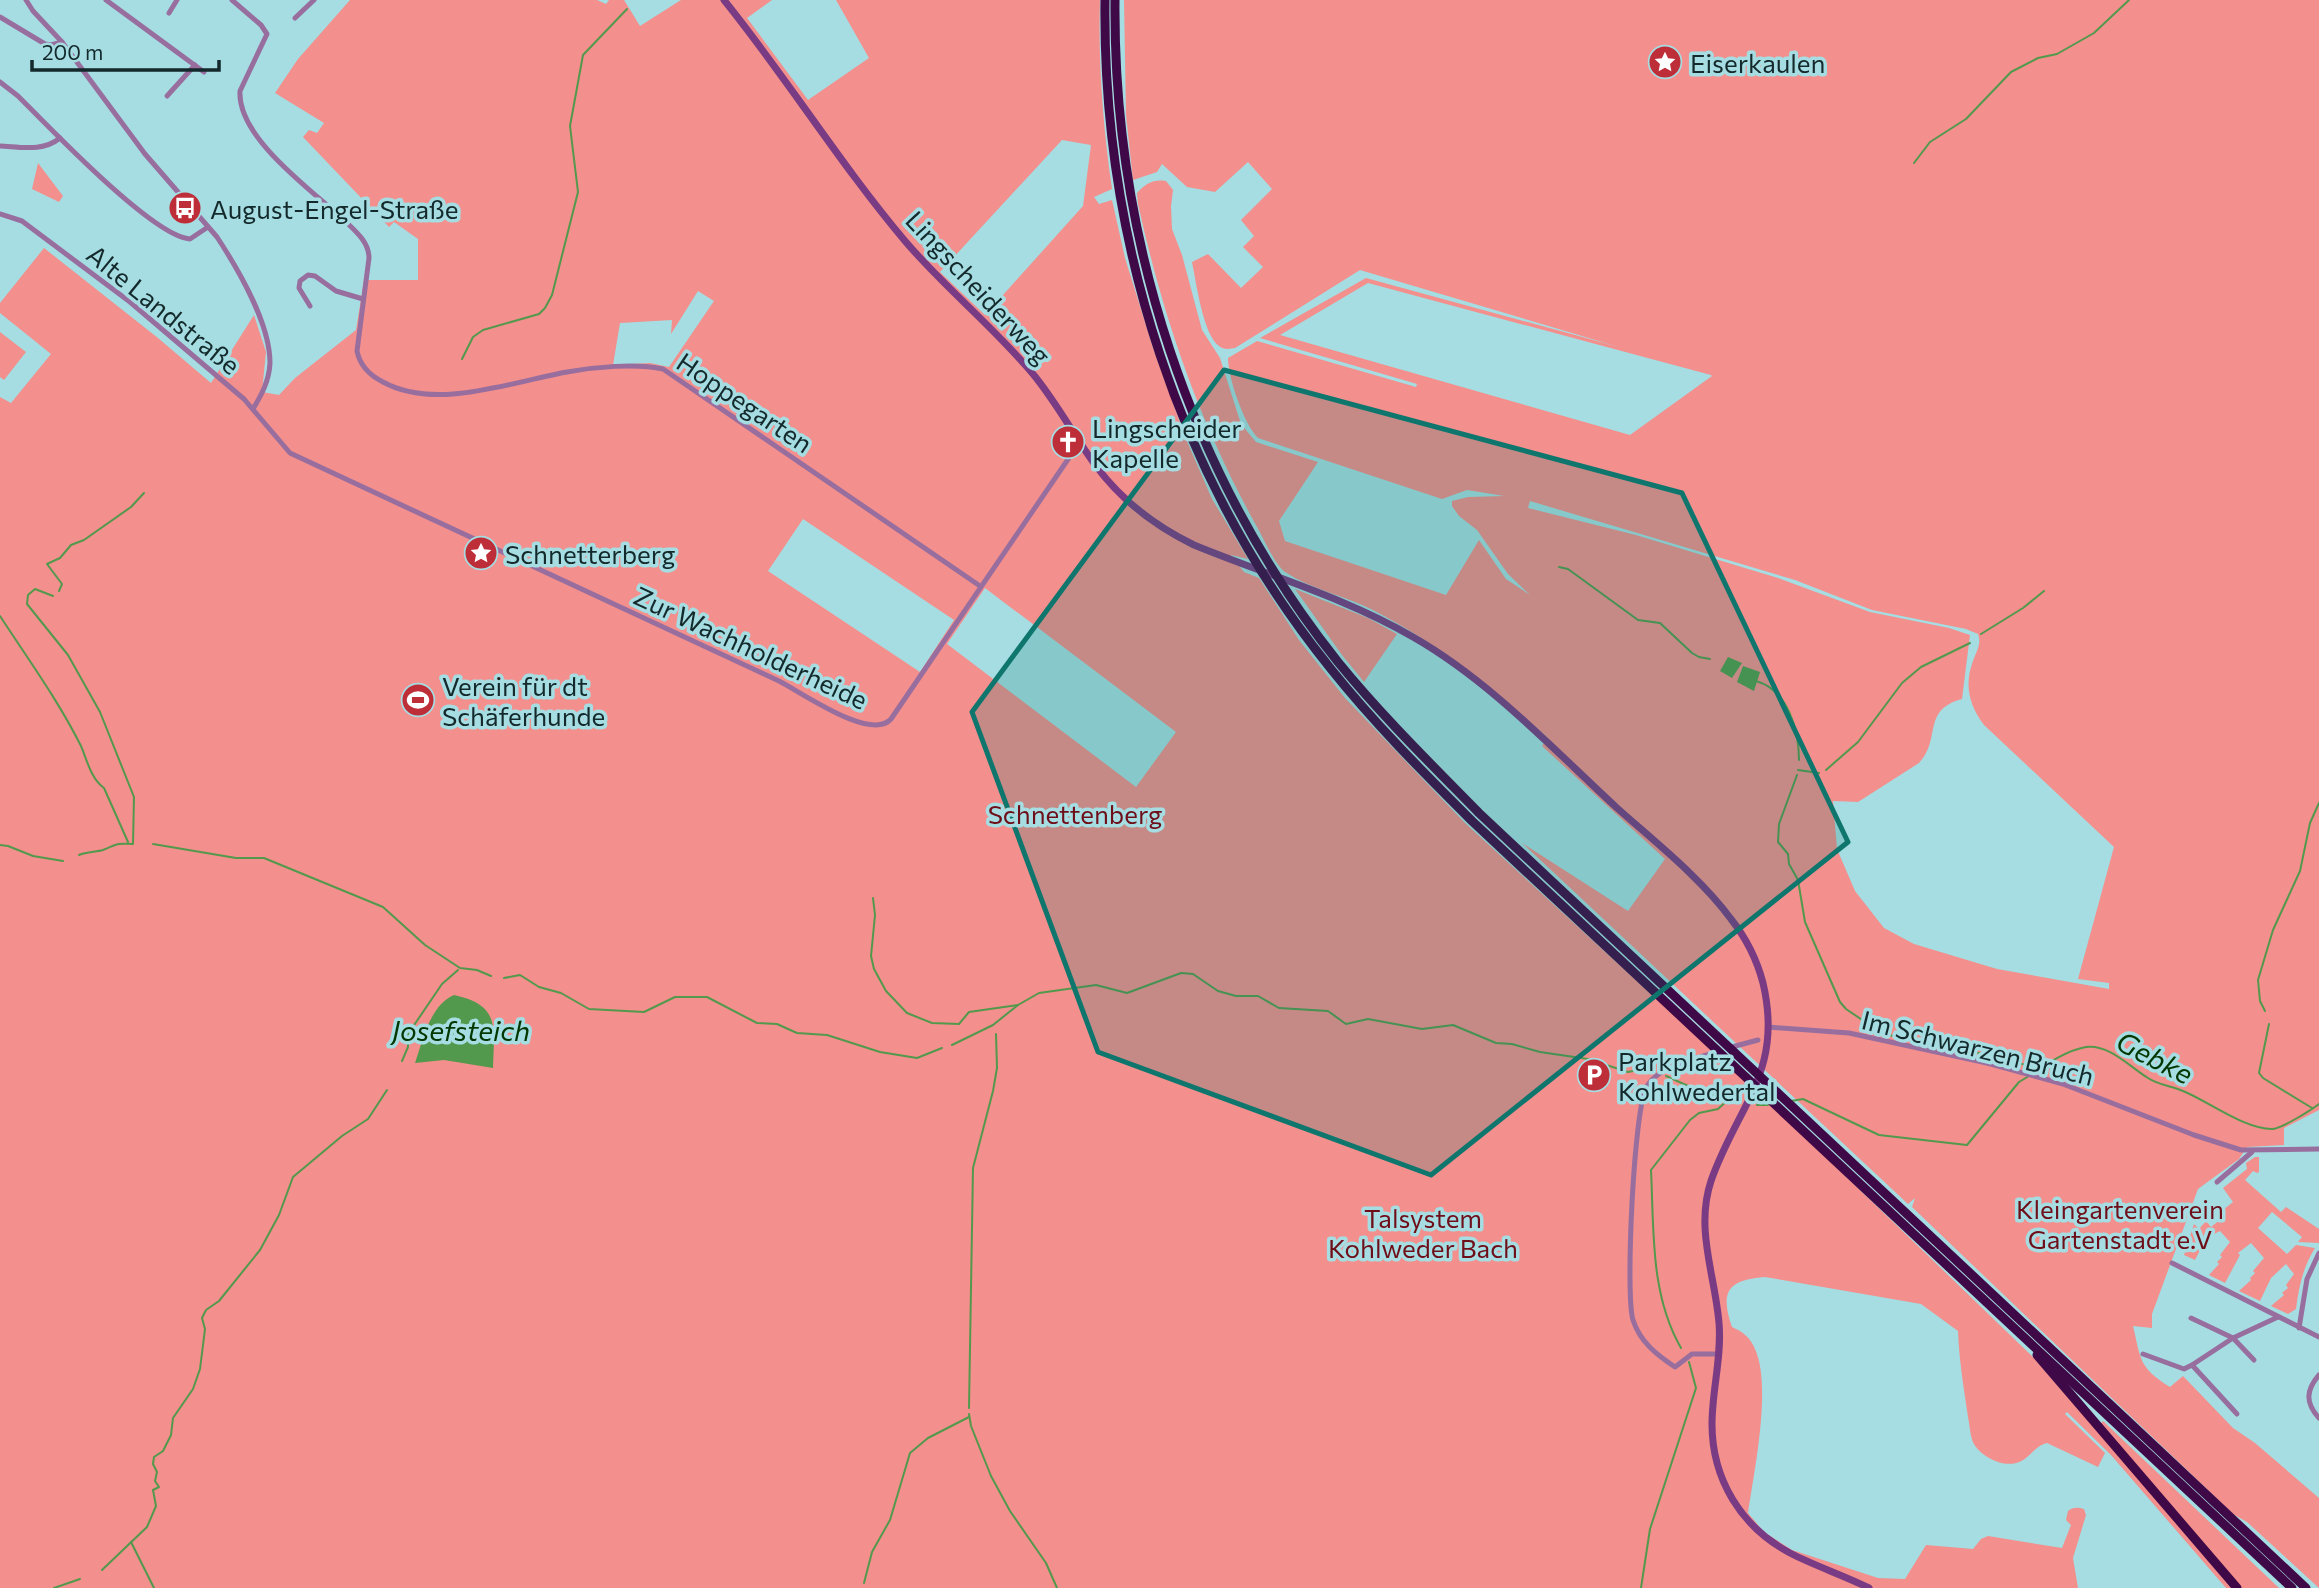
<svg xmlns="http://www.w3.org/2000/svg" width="2319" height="1588" viewBox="0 0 2319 1588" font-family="Commissioner,sans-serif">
  <rect width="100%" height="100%" fill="#a6dde2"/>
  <!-- green -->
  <g fill="#f38f8c" fill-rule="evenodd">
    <path d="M350 0H597L606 4 609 0H624L640 26 681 0H772L747 18 808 100 869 58 836 0H1100C1098 63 1103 127 1112 189L1094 197 1099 204 1112 200 1125 258 1153 348 1186 439 1212 499 1248 559 1231 555 1244 572 1259 578 1299 640 1345 698 1465 823 1777 1110 2034 1358 2233 1588H2226L2111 1455 2067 1412 2065 1414 2105 1453 2098 1467 2047 1443C2034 1446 2029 1460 2016 1463 2001 1467 1981 1456 1974 1444 1970 1437 1970 1426 1968 1417 1964 1389 1959 1360 1958 1331L1921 1304 1765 1277C1727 1280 1720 1292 1732 1327 1743 1332 1750 1337 1755 1349 1772 1386 1754 1472 1748 1513L1764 1532 1792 1550 1878 1578 1905 1579 1926 1545 1973 1549 1981 1539 1988 1536 2062 1548 2071 1525 2066 1520 2068 1511C2073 1507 2077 1507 2084 1509L2086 1515 2073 1558 2078 1588H0V397L11 403 51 354 0 313V303L44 248 158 338 211 383 254 315 266 352 262 392 279 395 295 378 356 330 364 280H418V239L394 222 389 227 303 137 309 130 317 133 324 123 275 93 298 59ZM1062 140 1091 145 1083 206 985 315 940 272ZM698 291 714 301 669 367 650 363 613 365 620 323 672 320 671 334ZM803 519 954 620 920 672 768 571ZM985 588 1176 732 1136 787 947 644Z"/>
    <path d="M1124 0H2319V1110L2284 1128V1145L2247 1147 2239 1159 2198 1189 2152 1314V1328L2133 1326C2141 1359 2138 1367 2170 1387L2183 1376 2233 1428 2255 1443 2319 1498V1588L2247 1522 2233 1514 1912 1207 1915 1198 1908 1204 1522 843 1628 911 1665 859 1542 746 1548 738C1490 687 1442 646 1373 610 1345 596 1311 589 1285 572 1275 565 1264 539 1257 527 1199 422 1164 321 1138 204L1137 193C1145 184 1153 179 1166 181L1173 190 1171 206 1172 229 1182 255 1202 330 1220 358 1241 424 1256 442 1318 462 1279 521 1285 541 1446 595 1479 540 1506 579 1530 595 1508 574 1477 530 1459 516 1452 506V501L1468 497 1504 496 1467 490 1442 499 1258 438C1244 424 1228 378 1228 358L1257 341 1416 387 1417 384 1260 338 1366 278 1619 347 1360 270 1235 348C1229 349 1224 350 1219 346 1203 335 1196 281 1192 262L1208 254 1241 288 1263 267 1243 247 1254 236 1241 220 1272 189 1248 162 1215 192 1187 187 1162 164 1157 172 1133 180 1126 115ZM1368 283 1711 375 1712 376 1630 435 1280 335ZM1530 501 1795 580 1872 610 1966 629 1978 634C1982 644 1976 652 1973 661 1964 685 1969 705 1984 725L2114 847 2078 979 2109 983V989L1997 969 1914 944 1884 928 1855 891 1837 849 1833 801 1858 802 1919 763C1942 739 1921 710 1962 699L1970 635 1949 628 1870 612 1778 578 1636 535 1528 508Z"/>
    <polygon points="38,163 63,196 59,202 32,189"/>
    <polygon points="0,332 26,352 4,380 0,377"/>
    <polygon points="1295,589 1368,618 1397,634 1364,682 1342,655"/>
    <path d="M2255 1157H2259V1172L2257 1173 2253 1171 2245 1180 2281 1212 2286 1207 2319 1229V1243L2298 1242 2302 1237 2272 1212 2258 1228 2287 1254 2296 1245 2315 1248C2303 1267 2299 1286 2296 1309L2288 1314 2271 1306 2284 1295 2282 1293 2288 1288 2286 1285 2294 1274 2286 1264 2271 1278 2260 1301 2239 1291 2251 1280 2250 1278 2255 1273 2253 1271 2264 1258 2251 1243 2238 1253 2240 1255 2225 1283 2209 1275 2219 1264 2217 1262 2222 1257 2220 1255 2230 1242 2220 1231 2206 1238 2195 1260 2184 1255 2194 1224 2199 1229 2206 1221 2211 1227 2221 1219 2220 1217 2225 1213 2223 1210 2233 1202 2223 1188 2247 1169 2246 1163Z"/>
    <polygon points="2103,1421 2279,1588 2240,1588 2100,1424"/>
  </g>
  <!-- water -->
  <g fill="#53994d">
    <polygon points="1728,657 1742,663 1732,678 1720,671"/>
    <polygon points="1743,666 1760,672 1754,691 1737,682"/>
    <path d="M454 995C501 1005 494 1028 493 1068L444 1060 415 1063C423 1040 430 1005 454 995Z"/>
  </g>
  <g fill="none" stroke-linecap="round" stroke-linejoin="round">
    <!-- stream -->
    <g stroke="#53994d" stroke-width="2">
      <polyline points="1914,163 1930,142 1966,119 2011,72 2038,58 2057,54 2094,33 2129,0"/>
      <polyline points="462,359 473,337 483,330 539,314 545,308 552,295 578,192 570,126 583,55 627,9"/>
      <polyline points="1559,567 1568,569 1638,620 1660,623 1692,653 1699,657 1710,659"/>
      <polyline points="59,591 62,584 47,564 60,558 71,545 84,540 131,507 144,493"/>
      <path d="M53 596 35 589 28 595 27 604 68 655 100 712 134 797 133 844C115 843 118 844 103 850 96 852 87 852 79 855"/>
      <path d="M0 616C28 659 58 700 81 746 87 760 91 779 104 788L128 842"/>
      <polyline points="1981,634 2023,608 2044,591"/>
      <path d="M1756 681C1788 690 1799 730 1799 760"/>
      <polyline points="1798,770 1819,773"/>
      <polyline points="1826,770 1858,742 1902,683 1921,667 1970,643"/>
      <polyline points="1797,775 1779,824 1778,842 1788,854 1789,864 1798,880 1805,922 1840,1002 1846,1009 1883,1034 1963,1049 2038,1068"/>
      <polyline points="153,844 236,858 264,858 383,907 425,945 460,968 477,970 491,976"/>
      <polyline points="0,845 8,846 33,856 63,861"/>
      <polyline points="873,898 875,915 871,956 874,969 886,991 907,1013 932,1023 959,1024 969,1012 1018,1005"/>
      <polyline points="504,978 520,975 539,987 561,993 589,1009 644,1012 675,997 707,997 757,1023 777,1024 797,1033 827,1035 880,1052 917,1058 942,1048"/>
      <polyline points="2265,1011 2260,1001 2258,980 2273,930 2300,871 2310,823 2319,803"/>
      <polyline points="2269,1024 2259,1073 2263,1078 2312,1108"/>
      <polyline points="952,1045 993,1025 1018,1005 1039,993 1096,985 1127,993 1181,973 1193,974 1218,991 1236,996 1258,996 1279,1008 1328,1011 1346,1024 1368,1019 1422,1029 1453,1025 1496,1043 1512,1044 1540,1052 1588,1059 1628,1072 1642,1069 1652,1072"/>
      <polyline points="402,1061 408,1047 408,1034 442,984 458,970"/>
      <path d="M2033 1073C2048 1063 2068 1050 2086 1047 2109 1044 2130 1067 2148 1078 2158 1085 2172 1086 2183 1091 2208 1101 2244 1129 2272 1129 2281 1129 2311 1110 2319 1104"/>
      <polyline points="1666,1076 1706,1094 1741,1100"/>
      <polyline points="1791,1101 1803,1099 1879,1135 1967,1145 2019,1082 2029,1076"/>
      <polyline points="1757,1105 1768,1105"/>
      <path d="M1681 1348C1650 1294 1654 1230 1651 1170L1690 1120 1699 1113 1718 1109 1730 1098"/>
      <polyline points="969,1408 973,1168 993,1091 997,1068 996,1034"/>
      <polyline points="969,1414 971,1426 991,1476 1010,1511 1046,1563 1057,1588"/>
      <polyline points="131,1542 154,1588"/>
      <polyline points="102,1570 147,1527 156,1506 153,1490 159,1487 155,1481 157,1472 153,1464 154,1457 163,1451 171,1435 173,1418 193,1389 200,1369 205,1329 202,1318 206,1310 219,1301 260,1250 279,1215 293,1177 342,1136 368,1119 387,1090"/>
      <polyline points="864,1583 872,1552 890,1520 910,1453 928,1438 969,1417"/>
      <polyline points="54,1588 80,1579"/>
      <polyline points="1641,1588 1650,1529 1696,1388 1689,1362"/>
    </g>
    <!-- street -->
    <g stroke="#986e9e" stroke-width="5">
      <path d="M26 0 33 11 62 42 145 154 217 237C238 269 270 324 270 363 269 381 262 394 253 409"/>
      <polyline points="106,0 204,72"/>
      <path d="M232 0 261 25 267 34 240 91C237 137 311 190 343 219 354 230 369 241 369 258L357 351C360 366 369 375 383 382 436 411 511 382 567 372 594 367 636 363 663 369L980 586"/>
      <polyline points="169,13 177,0"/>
      <polyline points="0,17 45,44 51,45 62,42"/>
      <polyline points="295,18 314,0"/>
      <path d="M0 82 18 96C48 126 153 237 190 239L208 227"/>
      <polyline points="167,96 195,65"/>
      <path d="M0 146C21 147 43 152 60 138"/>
      <path d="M0 214 22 221 130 302 244 399 290 453 779 681C801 692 871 742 891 719L1075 449 1083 446"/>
      <polyline points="310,306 299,288 300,281 308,275 315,276 336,291 363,299"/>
      <polyline points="1768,1027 1849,1033 1987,1063 2063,1084 2194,1135 2241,1150 2319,1149"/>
      <polyline points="1728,1048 1758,1040"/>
      <path d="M1718 1051C1697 1059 1660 1065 1647 1086 1634 1105 1625 1295 1633 1320 1640 1342 1657 1355 1675 1367L1692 1354H1719"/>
      <polyline points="2217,1182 2252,1152"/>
      <polyline points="2172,1263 2319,1337"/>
      <polyline points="2191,1318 2233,1338 2254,1360"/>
      <polyline points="2299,1328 2307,1279 2319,1253"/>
      <polyline points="2143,1354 2184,1369 2192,1365"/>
      <path d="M2319 1375C2306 1390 2305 1403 2319 1418"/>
      <polyline points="2237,1414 2192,1365 2233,1338 2278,1317"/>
    </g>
    <!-- secondary -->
    <path stroke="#793b83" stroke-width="7" d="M724 0C787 78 840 164 905 241 945 288 994 327 1033 374 1057 403 1074 436 1096 466 1122 501 1155 526 1194 545 1267 575 1344 597 1413 637 1490 681 1553 749 1617 808 1655 842 1701 878 1731 919 1746 938 1757 960 1763 983 1784 1072 1737 1106 1711 1181 1695 1229 1715 1275 1719 1323 1722 1357 1712 1390 1712 1424 1712 1479 1741 1527 1790 1553 1815 1566 1843 1575 1869 1588"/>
    <!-- highway -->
    <g stroke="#3f0947" stroke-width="9">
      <path d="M1105 0C1102 241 1179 481 1331 669 1374 723 1423 772 1472 821L2292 1588"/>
      <path d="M1115 0C1113 238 1189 475 1338 662 1382 716 1431 764 1479 813L2306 1588"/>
      <polyline points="2037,1355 2237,1588"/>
    </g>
  </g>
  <!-- marked area -->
  <path fill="#0f766e" fill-opacity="0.2" stroke="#0f766e" stroke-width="5" stroke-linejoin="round" d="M1224 370 1682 493 1848 842 1431 1175 1098 1052 972 712Z"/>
  <!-- icons -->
  <defs>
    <symbol id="sight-disc" viewBox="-11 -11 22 22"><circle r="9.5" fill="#be2e39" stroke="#a6dde2"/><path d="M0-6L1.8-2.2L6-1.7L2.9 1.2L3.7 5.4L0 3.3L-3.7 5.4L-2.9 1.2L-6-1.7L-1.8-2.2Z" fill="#fff"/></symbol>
    <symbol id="bus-disc" viewBox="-11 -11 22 22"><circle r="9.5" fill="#be2e39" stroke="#a6dde2"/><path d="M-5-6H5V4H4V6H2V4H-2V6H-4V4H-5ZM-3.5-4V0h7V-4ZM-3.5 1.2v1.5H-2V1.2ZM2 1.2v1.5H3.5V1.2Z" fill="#fff"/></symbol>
    <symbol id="church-disc" viewBox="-11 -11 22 22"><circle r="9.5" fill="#be2e39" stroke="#a6dde2"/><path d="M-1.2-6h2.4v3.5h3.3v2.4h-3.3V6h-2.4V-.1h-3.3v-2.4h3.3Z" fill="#fff"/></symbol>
    <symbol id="stadium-disc" viewBox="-11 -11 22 22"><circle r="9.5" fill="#be2e39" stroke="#a6dde2"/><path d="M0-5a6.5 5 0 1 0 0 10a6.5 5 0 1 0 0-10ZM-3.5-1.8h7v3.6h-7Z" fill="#fff"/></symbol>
    <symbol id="parking-disc" viewBox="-11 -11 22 22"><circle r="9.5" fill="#be2e39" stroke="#a6dde2"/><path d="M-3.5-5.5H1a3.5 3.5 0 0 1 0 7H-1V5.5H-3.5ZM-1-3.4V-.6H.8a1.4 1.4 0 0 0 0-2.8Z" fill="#fff"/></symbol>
  </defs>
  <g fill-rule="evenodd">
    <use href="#sight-disc" x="1646" y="43" width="38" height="38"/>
    <use href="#bus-disc" x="166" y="189" width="38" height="38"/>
    <use href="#church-disc" x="1049" y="423" width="38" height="38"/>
    <use href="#sight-disc" x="462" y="534" width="38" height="38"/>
    <use href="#stadium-disc" x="399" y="681" width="38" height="38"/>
    <use href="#parking-disc" x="1575" y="1056" width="38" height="38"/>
  </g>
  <g text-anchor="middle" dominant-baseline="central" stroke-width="7" stroke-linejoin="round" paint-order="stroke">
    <!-- poi labels -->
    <g font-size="26" fill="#13292b" stroke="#a6dde2" text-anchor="start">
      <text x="1690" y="62">Eiserkaulen</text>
      <text x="210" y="208">August-Engel-Straße</text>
      <text x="1092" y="427">Lingscheider<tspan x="1092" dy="30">Kapelle</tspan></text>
      <text x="505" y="553">Schnetterberg</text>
      <text x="442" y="685">Verein für dt<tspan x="442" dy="30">Schäferhunde</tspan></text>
      <text x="1618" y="1060">Parkplatz<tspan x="1618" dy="30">Kohlwedertal</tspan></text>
    </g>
    <!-- street labels -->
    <g font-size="26" fill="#13292b" stroke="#a6dde2">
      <text transform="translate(979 287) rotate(47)">Lingscheiderweg</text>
      <text transform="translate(164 309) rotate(39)">Alte Landstraße</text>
      <text transform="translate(745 402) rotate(34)">Hoppegarten</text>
      <text transform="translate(751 647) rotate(25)">Zur Wachholderheide</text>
      <text transform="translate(1978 1047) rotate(14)">Im Schwarzen Bruch</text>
    </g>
    <!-- park labels -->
    <g font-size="26" fill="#6e0e19" stroke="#a6dde2">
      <text x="1075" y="813">Schnettenberg</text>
      <text x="2120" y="1208">Kleingartenverein<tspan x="2120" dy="30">Gartenstadt e.V</tspan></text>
      <text x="1423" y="1217">Talsystem<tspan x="1423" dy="30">Kohlweder Bach</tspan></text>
    </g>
    <!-- water labels -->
    <g font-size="28" font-style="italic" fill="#033701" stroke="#a6dde2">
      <text x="461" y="1030">Josefsteich</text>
      <text transform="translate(2155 1057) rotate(27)">Gebke</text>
    </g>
  </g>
  <!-- scale -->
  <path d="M32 60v10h187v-10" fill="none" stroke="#13292b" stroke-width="3.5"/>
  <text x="42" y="60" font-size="21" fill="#13292b" stroke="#a6dde2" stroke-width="5" paint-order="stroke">200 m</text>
</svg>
